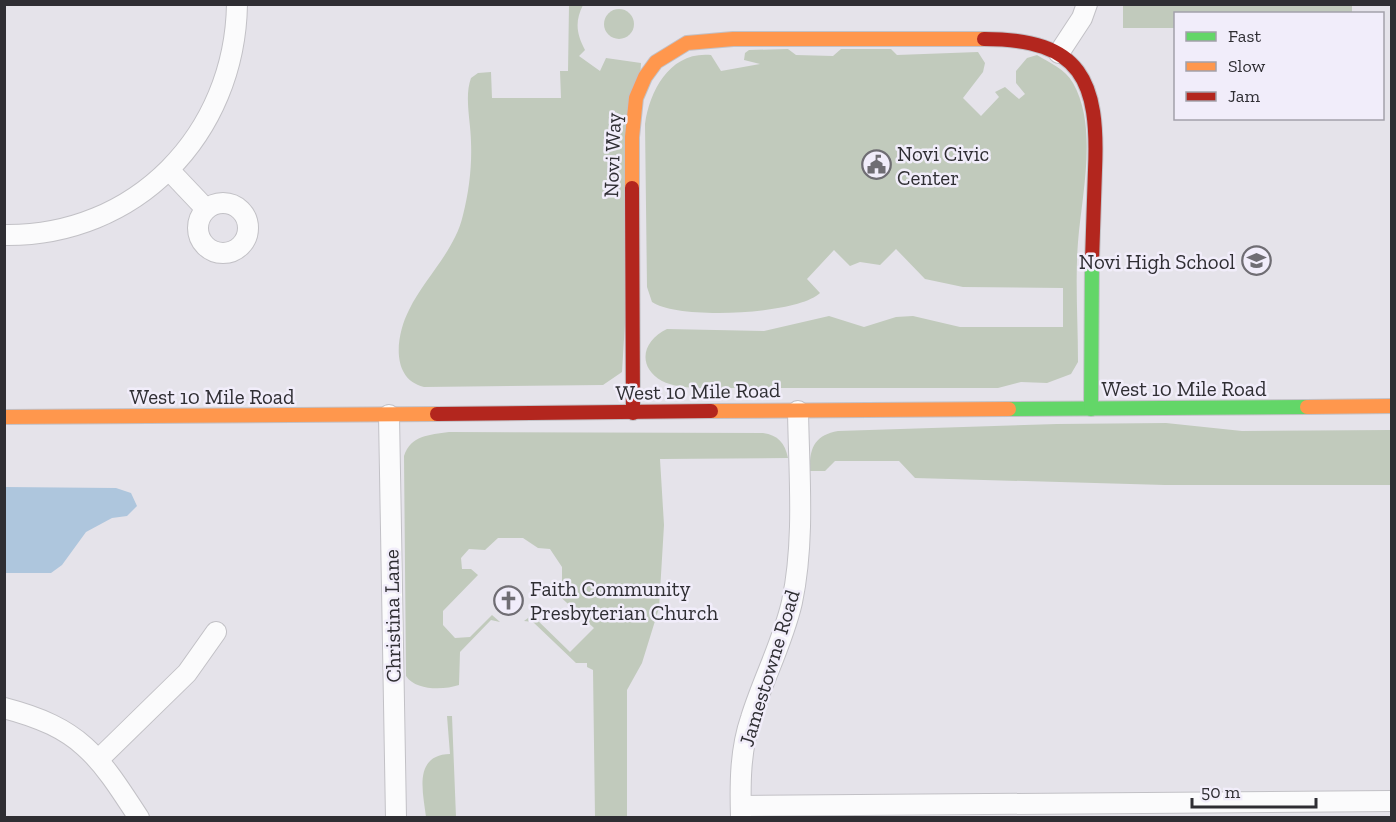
<svg xmlns="http://www.w3.org/2000/svg" width="1396" height="822" viewBox="0 0 1396 822" font-family="'Zilla Slab',serif">
  <rect width="100%" height="100%" fill="#e5e3ea"/>
  <!-- green -->
  <g fill="#c1cabc">
    <path d="M569 5H583C575 21 576 33 585 50L579 56 600 71 606 58 641 63 622 372 603 385 424 387C390 379 396 335 409 310 425 277 455 251 463 215 469 191 472 167 471 142 471 123 464 97 471 78L478 73 491 72 492 98H561L560 71H568Z"/>
    <polygon points="1123,5 1352,4 1352,13 1176,14 1175,28 1123,28"/>
    <circle cx="619" cy="24" r="15"/>
    <path d="M788 49 796 55 833 56 841 49H891L897 55 978 52 985 63 983 72 963 98 981 116 999 97 995 92 1005 87 1019 99 1025 94 1016 83V71L1027 58 1037 55C1050 63 1065 69 1073 83 1098 127 1082 193 1078 242 1075 281 1078 322 1078 362L1071 374 1047 383 1021 382 998 388H695C684 387 672 386 662 381 636 366 643 340 667 329L764 331 829 316 864 327 896 317 913 316 960 327H1063V288L963 287 925 279 896 249 880 265 860 262 850 266 834 250 807 279 820 293C797 315 677 320 652 302L647 287 645 124C650 89 671 51 711 55L721 71 760 64 744 60 745 53 749 50Z"/>
    <path d="M1166 423 1242 431 1391 430V485H1165L915 478 899 461H835L825 471H810C809 448 815 435 838 431L1057 424Z"/>
    <path d="M449 432 763 433C778 435 785 443 788 458L660 459 664 525 659 608 642 663 627 690V817H595L593 670 587 667V663H576L533 622 524 621 532 615 570 652 594 628 553 590 562 581V567L550 549 538 548 523 538H498L485 550 469 549 461 558 462 569H471L478 575 443 611V625L455 638 470 637 492 615 500 622 491 620 460 652 459 685C444 690 416 691 406 676L404 456C411 435 429 435 449 432Z"/>
    <path d="M447 716H452L456 817H426C423 792 413 755 450 754Z"/>
  </g>
  <!-- water -->
  <polygon fill="#aec6dd" points="5,487 116,488 131,493 137,506 127,516 112,518 86,532 62,565 51,573 5,573"/>
  <g fill="none" stroke-linecap="round" stroke-linejoin="round">
    <defs>
      <g id="street">
        <polyline points="1059,53 1082,18 1087,4"/>
        <polyline points="170,171 206,209"/>
        <circle cx="223" cy="228" r="25"/>
        <path d="M4 235C136 237 235 134 237 4"/>
        <polyline points="389,415 396,818"/>
        <path d="M4 708C81 728 98 755 139 818"/>
        <polyline points="99,759 187,673 216,632"/>
        <polyline points="741,806 1392,801"/>
        <path d="M741 817C740 784 740 750 751 718 763 679 783 642 792 602 805 540 799 474 798 411"/>
      </g>
      <g id="fast">
        <polyline points="1009,409 1307,407"/>
        <polyline points="1091,409 1092,261"/>
      </g>
      <g id="slow">
        <polyline points="632,188 632,137 636,98 645,77 656,62 687,43 733,39 984,39"/>
        <polyline points="1307,407 1392,406"/>
        <polyline points="711,411 1009,409"/>
        <polyline points="4,417 437,414"/>
      </g>
      <g id="jam">
        <path d="M984 39C1082 39 1099 81 1095 170 1094 200 1093 231 1092 261"/>
        <polyline points="632,188 633,413"/>
        <polyline points="437,414 711,411"/>
      </g>
    </defs>
    <!-- street casing -->
    <use href="#street" stroke="#c2c1c6" stroke-width="22"/>
    <!-- fast casing -->
    <use href="#fast" stroke="#c2c1c6" stroke-width="16"/>
    <!-- slow casing -->
    <use href="#slow" stroke="#c2c1c6" stroke-width="16"/>
    <!-- jam casing -->
    <use href="#jam" stroke="#c2c1c6" stroke-width="16"/>
    <!-- street -->
    <use href="#street" stroke="#fbfbfc" stroke-width="20"/>
    <!-- fast -->
    <use href="#fast" stroke="#63d668" stroke-width="14"/>
    <!-- slow -->
    <use href="#slow" stroke="#ff974d" stroke-width="14"/>
    <!-- jam -->
    <use href="#jam" stroke="#b3261e" stroke-width="14"/>
  </g>
  <!-- icons -->
  <defs>
    <symbol id="civic-ring" viewBox="-11 -11 22 22"><circle r="9.5" fill="#f1edfa" stroke="#6f6d73" stroke-width="1.5"/><path d="M-.6-6.5H3V-4.5H.6V-3L4-1V1h2V6H-6V1h2V-1L-.6-3ZM-1.2 2.5V6h2.4V2.5Z" fill="#6f6d73"/></symbol>
    <symbol id="school-ring" viewBox="-11 -11 22 22"><circle r="9.5" fill="#f1edfa" stroke="#6f6d73" stroke-width="1.5"/><path d="M0-5L7-2L0 1L-7-2ZM-4 1L0 2.5L4 1V4Q0 6-4 4Z" fill="#6f6d73"/></symbol>
    <symbol id="church-ring" viewBox="-11 -11 22 22"><circle r="9.5" fill="#f1edfa" stroke="#6f6d73" stroke-width="1.5"/><path d="M-1.2-6h2.4v3.5h3.3v2.4h-3.3V6h-2.4V-.1h-3.3v-2.4h3.3Z" fill="#6f6d73"/></symbol>
  </defs>
  <g fill-rule="evenodd">
    <use href="#civic-ring" x="860" y="148" width="33" height="33"/>
    <use href="#school-ring" x="1240" y="244" width="33" height="33"/>
    <use href="#church-ring" x="492" y="584" width="33" height="33"/>
  </g>
  <g text-anchor="middle" dominant-baseline="central" stroke-width="5" stroke-linejoin="round" paint-order="stroke">
    <!-- poi labels -->
    <g font-size="21" fill="#2f2e33" stroke="#f1edfa" text-anchor="start">
      <text x="897" y="153">Novi Civic<tspan x="897" dy="24">Center</tspan></text>
      <text x="1235" y="261" text-anchor="end">Novi High School</text>
      <text x="530" y="588">Faith Community<tspan x="530" dy="24">Presbyterian Church</tspan></text>
    </g>
    <!-- street labels -->
    <g font-size="21" fill="#2f2e33" stroke="#f1edfa">
      <text transform="translate(612 155) rotate(-88)">Novi Way</text>
      <text x="1184" y="388">West 10 Mile Road</text>
      <text transform="translate(698 391) rotate(-1)">West 10 Mile Road</text>
      <text x="212" y="396">West 10 Mile Road</text>
      <text transform="translate(392 616) rotate(-91)">Christina Lane</text>
      <text transform="translate(769 668) rotate(-73)">Jamestowne Road</text>
    </g>
  </g>
  <!-- border -->
  <rect width="1396" height="822" fill="none" stroke="#2f2e33" stroke-width="12"/>
  <!-- legend -->
  <rect x="1174" y="12" width="210" height="108" fill="#f1edfa" stroke="#a3a1aa" stroke-width="1.5"/>
  <rect x="1186" y="32" width="30" height="9" fill="#63d668" stroke="#a3a1aa" stroke-width="1.5"/>
  <text x="1228" y="42" font-size="18" fill="#2f2e33">Fast</text>
  <rect x="1186" y="62" width="30" height="9" fill="#ff974d" stroke="#a3a1aa" stroke-width="1.5"/>
  <text x="1228" y="72" font-size="18" fill="#2f2e33">Slow</text>
  <rect x="1186" y="92" width="30" height="9" fill="#b3261e" stroke="#a3a1aa" stroke-width="1.5"/>
  <text x="1228" y="102" font-size="18" fill="#2f2e33">Jam</text>
  <!-- scale -->
  <path d="M1192 798v9h124v-9" fill="none" stroke="#2f2e33" stroke-width="3"/>
  <text x="1201" y="798" font-size="18" fill="#2f2e33" stroke="#f1edfa" stroke-width="4.5" paint-order="stroke">50 m</text>
</svg>
